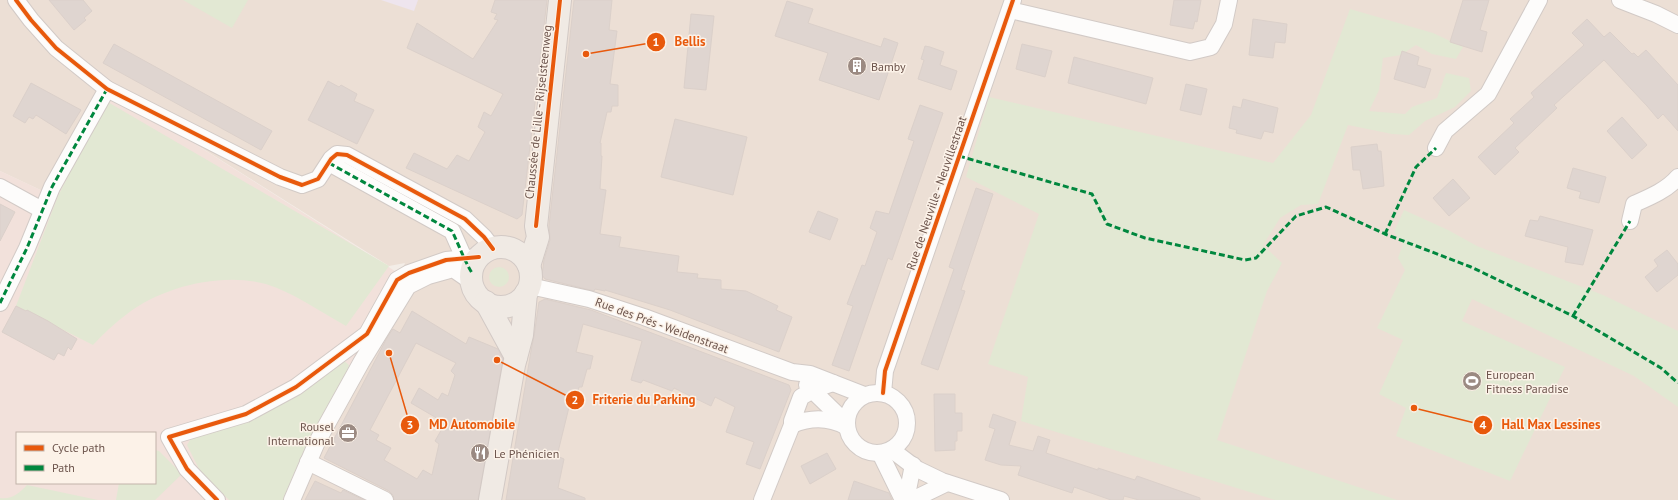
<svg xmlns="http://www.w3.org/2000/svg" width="1678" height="500" viewBox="0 0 1678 500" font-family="'PT Sans',sans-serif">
  <rect width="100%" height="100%" fill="#f3ede7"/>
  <!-- residential -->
  <polygon fill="#ecdfd5" points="0,0 1678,0 1678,500 293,500 362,361 405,263 389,266 113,92 49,194 0,171"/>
  <!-- commercial -->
  <path fill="#f2e1db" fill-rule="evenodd" d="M113 92 398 273 295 500H0V171L49 194ZM17 433H155V483H17Z"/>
  <!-- education -->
  <polygon fill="#eee5ee" points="381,0 418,0 414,11"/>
  <!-- green -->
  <g fill="#e2e8d3">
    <polygon points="183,0 248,0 232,28"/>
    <polygon points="1350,9 1433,33 1463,47 1456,59 1432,54 1416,45 1401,55 1383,58 1379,90 1369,111 1405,114 1412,107 1437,98 1446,73 1469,78 1471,91 1455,107 1425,121 1409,135 1392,134 1348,125 1318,204 1301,205 1280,218 1263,245 1282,263 1267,291 1217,440 1397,500 1275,500 1021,421 1028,377 988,364 1039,214 966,177 989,97 1273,163 1311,115"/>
    <path d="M106 101 389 266 346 326C323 313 301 298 277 288 232 269 164 285 127 314 115 323 103 334 93 345L16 306 58 196Z"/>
    <polygon points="1404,210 1448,230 1477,246 1603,295 1676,330 1678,331 1678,407 1634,376 1472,299 1462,321 1565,367 1510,481 1396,436 1406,408 1379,394 1403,340 1377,328 1405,270 1398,258 1403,244 1394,232"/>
    <circle cx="499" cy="277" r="10"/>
    <polygon points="343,360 349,365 347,375 305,451 283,500 229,500 200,471 187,445 192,437"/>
    <polygon points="155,450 159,451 182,474 155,500 116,500 119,483 155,483"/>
    <path d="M27 485 98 500H0V498C11 500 20 493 27 485Z"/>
  </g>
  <!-- building -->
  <g fill="#dfd5d0" stroke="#dbd0ca" fill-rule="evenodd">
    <polygon points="49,0 83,0 92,11 84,18 86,20 74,30"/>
    <polygon points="495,0 547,0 522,215 517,219 406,168 414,153 447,169 457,155 469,161 485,132 478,127 484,112 491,116 503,94 407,48 417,23 473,59 498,20 494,19 497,14 491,12"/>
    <polygon points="574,0 612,0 609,30 617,31 610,84 618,85 618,106 612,106 611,112 607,112 600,143 601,143 601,156 602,156 600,189 606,190 600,234 621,237 619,247 679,256 677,272 698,274 697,278 721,280 721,289 746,291 778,306 776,310 792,317 779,352 670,310 605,290 605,291 595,289 594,291 545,279 542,275 544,260 550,240 549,226"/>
    <polygon points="1174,0 1201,0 1197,22 1195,21 1193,29 1170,25"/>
    <polygon points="1463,0 1489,0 1480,30 1487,32 1482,52 1450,42"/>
    <polygon points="787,1 813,9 808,23 881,47 884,38 898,43 879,100 819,80 828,53 775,36"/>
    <polygon points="691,14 714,16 706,90 684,88"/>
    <polygon points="1253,19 1287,24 1285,43 1275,42 1273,58 1249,55"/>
    <polygon points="1587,19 1604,37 1610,32 1632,54 1634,53 1638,57 1646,50 1678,85 1678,131 1663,114 1658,119 1647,106 1604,60 1554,105 1557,108 1515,148 1519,152 1495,175 1478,157 1514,123 1510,119 1534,97 1531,93 1584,45 1572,33"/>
    <polygon points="114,44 272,131 261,150 103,63"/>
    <polygon points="1022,44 1052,51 1045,77 1016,69"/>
    <polygon points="925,46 930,47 944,52 940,65 957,71 951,90 918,79 924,60 921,59"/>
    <polygon points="1402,51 1419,57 1417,65 1431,69 1425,88 1394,79"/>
    <polygon points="1074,57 1153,78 1146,104 1068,83"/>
    <polygon points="328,81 339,87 341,85 357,94 354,101 374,110 357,144 308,120"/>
    <polygon points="31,83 81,110 66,134 36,115 33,119 29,117 25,123 13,116"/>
    <polygon points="1186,84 1207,89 1201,115 1180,110"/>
    <polygon points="1243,99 1278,108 1273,133 1264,131 1261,139 1236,133 1237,130 1229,128 1233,106 1241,108"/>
    <polygon points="920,105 943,113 892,260 888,258 849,371 832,365 853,306 847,304 862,265 865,266 877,232 870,228 876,211 889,214 914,141 908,139"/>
    <polygon points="1622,117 1647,145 1632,159 1607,131"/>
    <polygon points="675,119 747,137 733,195 661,177"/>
    <polygon points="1377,144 1378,151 1381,151 1384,186 1363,189 1360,170 1353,170 1351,147"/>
    <polygon points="1573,168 1606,177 1599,203 1579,198 1581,192 1567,188"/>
    <polygon points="1453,179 1470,198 1449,216 1433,198"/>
    <polygon points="976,188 993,194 961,290 965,291 938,370 921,364 954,269 949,267"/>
    <polygon points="0,204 15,212 0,241"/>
    <polygon points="818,211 838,219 830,240 809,232"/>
    <polygon points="1540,216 1593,230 1583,265 1565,262 1568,247 1525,236 1530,220 1538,221"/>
    <polygon points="1667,250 1678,264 1678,275 1657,292 1645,277 1658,266 1654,260"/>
    <polygon points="545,299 591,310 789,385 791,390 760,469 746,464 754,442 726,432 735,407 715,397 711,406 674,388 672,391 643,380 641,383 631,380 642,341 583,324 576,352 593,356 590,369 587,369 582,387 579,387 577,396 572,395 557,456 564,459 558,488 585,498 585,500 506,500 531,351 534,336 539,302"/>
    <polygon points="16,306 26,311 27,310 48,321 77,339 71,350 68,347 64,356 58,353 54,360 2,332"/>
    <path d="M412 311 466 344 469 337 498 349 503 359 478 500H394L393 495 389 491 324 458 388 336 393 329 400 333ZM416 343 456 363 451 371 455 375 448 396 442 393 438 400 419 388 411 403 440 420 438 424 443 427 435 441 439 444 432 475 423 470 417 479 384 460 391 448 376 440 379 435 370 430Z"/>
    <polygon points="934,394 955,394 955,413 962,413 962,431 957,431 957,441 955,441 955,450 935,451"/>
    <polygon points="993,414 1016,422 1009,445 1033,451 1038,436 1050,440 1046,453 1098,470 1098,468 1135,480 1137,476 1200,498 1200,500 1139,500 1124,496 1123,500 1111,500 1074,487 1072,493 1018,475 1021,466 1001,465 985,460 995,429 989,427"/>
    <polygon points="827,453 836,469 810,484 801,466"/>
    <polygon points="315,481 341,493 343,490 364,500 305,500"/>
    <polygon points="854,481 889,493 892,500 848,500"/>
  </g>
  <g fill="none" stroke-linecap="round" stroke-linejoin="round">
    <defs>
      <g id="street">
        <polyline points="16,0 31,20 56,48 107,89 280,177 302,185 318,179 331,159 337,154 347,155 465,219 484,237 493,249"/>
        <polyline points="1620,0 1656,14 1678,25"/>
        <polyline points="1010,10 1190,52 1211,47 1224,24 1229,0"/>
        <polyline points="1436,148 1445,131 1488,94 1539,0"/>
        <polyline points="329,163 452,231 468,267"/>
        <polyline points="0,187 42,210"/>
        <path d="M1630 221 1634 204C1650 197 1667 190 1678 177"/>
        <polyline points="530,286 589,299 644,317 792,372 810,374 864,395"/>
        <polyline points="0,303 27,248 52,187 107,89"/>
        <path d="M833 383 813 390 801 397 792 421V425C811 417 829 417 847 427"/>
        <polyline points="807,385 846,423"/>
        <circle cx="877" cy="423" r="30"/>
        <polyline points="883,393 885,371 1013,0"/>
        <polyline points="892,450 917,469 942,481 1001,500"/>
        <polyline points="880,453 903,500"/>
        <polyline points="308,462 385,500"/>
        <polyline points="217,500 187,469 169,437 246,414 296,387 367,334 397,280 409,273 446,260 479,257"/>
        <polyline points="292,500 317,442 362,361 408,286 428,276 453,269 472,282"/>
        <polyline points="762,500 792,425"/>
        <polyline points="906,500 913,465"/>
        <polyline points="912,500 947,483"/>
      </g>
      <g id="primary">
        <circle cx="501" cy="277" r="30"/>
        <polyline points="529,266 538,237 536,226 560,0"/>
        <polyline points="486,302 516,357"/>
        <polyline points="490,500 514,365 522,335 526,293"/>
      </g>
    </defs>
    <!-- street casing -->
    <use href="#street" stroke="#d2cac6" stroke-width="18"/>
    <!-- primary casing -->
    <use href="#primary" stroke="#d2c9c5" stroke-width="24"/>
    <!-- street -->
    <use href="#street" stroke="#fdfcfb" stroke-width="16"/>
    <!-- primary -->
    <use href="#primary" stroke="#f0eae4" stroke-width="22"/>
    <!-- quiet -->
    <g stroke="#00873e" stroke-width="3" stroke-dasharray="6 3" stroke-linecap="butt">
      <polyline points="959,156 1092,194 1107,224 1145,238 1245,260 1256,258 1296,216 1326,207 1385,234 1471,267 1573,316 1661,368 1678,383"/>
      <path d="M329 163 452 231C459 245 464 260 472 273"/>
      <polyline points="1385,234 1416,167 1436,148"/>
      <polyline points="0,303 27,248 52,187 107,89 109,90"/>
      <polyline points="1573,316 1630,221"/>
    </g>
    <defs>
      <g id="cycleway">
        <polyline points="16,0 31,20 56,48 107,89 280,177 302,185 318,179 331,159 337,154 347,155 465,219 484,237 493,249"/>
        <polyline points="536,226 560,0"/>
        <polyline points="883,393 885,371 1013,0"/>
        <polyline points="217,500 187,469 169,437 246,414 296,387 367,334 397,280 409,273 446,260 479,257"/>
      </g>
    </defs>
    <!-- cycleway casing -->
    <use href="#cycleway" stroke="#fcf2e8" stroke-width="6"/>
    <!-- cycleway -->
    <use href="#cycleway" stroke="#e8590c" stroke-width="4"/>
  </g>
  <!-- icons -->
  <defs>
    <symbol id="building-disc" viewBox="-11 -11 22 22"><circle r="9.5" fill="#9b8a82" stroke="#fcf2e8"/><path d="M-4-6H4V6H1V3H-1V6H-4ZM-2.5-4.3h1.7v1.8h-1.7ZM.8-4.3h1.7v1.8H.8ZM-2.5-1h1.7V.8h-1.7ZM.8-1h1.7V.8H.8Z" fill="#fff"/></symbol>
    <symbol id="stadium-disc" viewBox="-11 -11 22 22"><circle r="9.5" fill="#9b8a82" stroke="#fcf2e8"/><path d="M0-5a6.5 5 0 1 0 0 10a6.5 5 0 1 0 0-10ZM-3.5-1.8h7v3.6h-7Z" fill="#fff"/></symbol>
    <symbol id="office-disc" viewBox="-11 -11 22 22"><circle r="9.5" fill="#9b8a82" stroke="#fcf2e8"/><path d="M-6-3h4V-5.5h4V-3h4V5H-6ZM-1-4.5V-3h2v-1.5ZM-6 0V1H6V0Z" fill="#fff"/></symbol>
    <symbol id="restaurant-disc" viewBox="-11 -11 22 22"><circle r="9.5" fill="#9b8a82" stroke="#fcf2e8"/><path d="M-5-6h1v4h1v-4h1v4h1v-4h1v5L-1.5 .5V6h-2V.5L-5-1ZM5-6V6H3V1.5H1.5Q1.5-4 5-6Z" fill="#fff"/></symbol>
  </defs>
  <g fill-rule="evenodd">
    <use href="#building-disc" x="846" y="55" width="22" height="22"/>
    <use href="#stadium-disc" x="1461" y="370" width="22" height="22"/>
    <use href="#office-disc" x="337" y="422" width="22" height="22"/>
    <use href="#restaurant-disc" x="469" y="442" width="22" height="22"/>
  </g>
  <g text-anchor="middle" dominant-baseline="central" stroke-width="3" stroke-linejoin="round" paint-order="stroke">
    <!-- poi labels -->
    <g font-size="12" fill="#6c544c" stroke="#fcf2e8" text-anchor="start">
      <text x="871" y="66">Bamby</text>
      <text x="1486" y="374">European<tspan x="1486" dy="14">Fitness Paradise</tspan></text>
      <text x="334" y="426" text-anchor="end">Rousel<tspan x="334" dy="14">International</tspan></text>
      <text x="494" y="453">Le Phénicien</text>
    </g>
    <!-- street labels -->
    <g font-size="12" fill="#6c544c" stroke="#fcf2e8">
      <text transform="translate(538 112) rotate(-84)">Chaussée de Lille - Rijselsteenweg</text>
      <text transform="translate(936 193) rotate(-71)">Rue de Neuville - Neuvillestraat</text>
      <text transform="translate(662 325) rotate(20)">Rue des Prés - Weidenstraat</text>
    </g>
  </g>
  <!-- callouts -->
  <path fill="none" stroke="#e8590c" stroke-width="1.5" d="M586 54L656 42M497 360L575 400M389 353L410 425M1414 408L1483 425"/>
  <g fill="#e8590c" stroke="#fcf2e8" stroke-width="1.5">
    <circle cx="586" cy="54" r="4"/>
    <circle cx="497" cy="360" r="4"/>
    <circle cx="389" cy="353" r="4"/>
    <circle cx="1414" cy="408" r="4"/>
    <circle cx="656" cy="42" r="10"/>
    <circle cx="575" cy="400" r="10"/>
    <circle cx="410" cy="425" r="10"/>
    <circle cx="1483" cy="425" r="10"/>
  </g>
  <g font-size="12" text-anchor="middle" font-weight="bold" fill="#fff">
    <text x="656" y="46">1</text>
    <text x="575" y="404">2</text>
    <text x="410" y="429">3</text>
    <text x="1483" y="429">4</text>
  </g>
  <g font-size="13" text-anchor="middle" font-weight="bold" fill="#e8590c" stroke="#fcf2e8" stroke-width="3" stroke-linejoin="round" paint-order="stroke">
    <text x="690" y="46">Bellis</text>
    <text x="644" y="404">Friterie du Parking</text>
    <text x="472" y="429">MD Automobile</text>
    <text x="1551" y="429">Hall Max Lessines</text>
  </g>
  <!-- legend -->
  <rect x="16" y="432" width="140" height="52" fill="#fcf2e8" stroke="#c2b3aa"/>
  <rect x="24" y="445" width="20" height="6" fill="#e8590c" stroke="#c2b3aa"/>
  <text x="52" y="452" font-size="12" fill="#6c544c">Cycle path</text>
  <rect x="24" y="465" width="20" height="6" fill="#00873e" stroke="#c2b3aa"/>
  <text x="52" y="472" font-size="12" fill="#6c544c">Path</text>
</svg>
